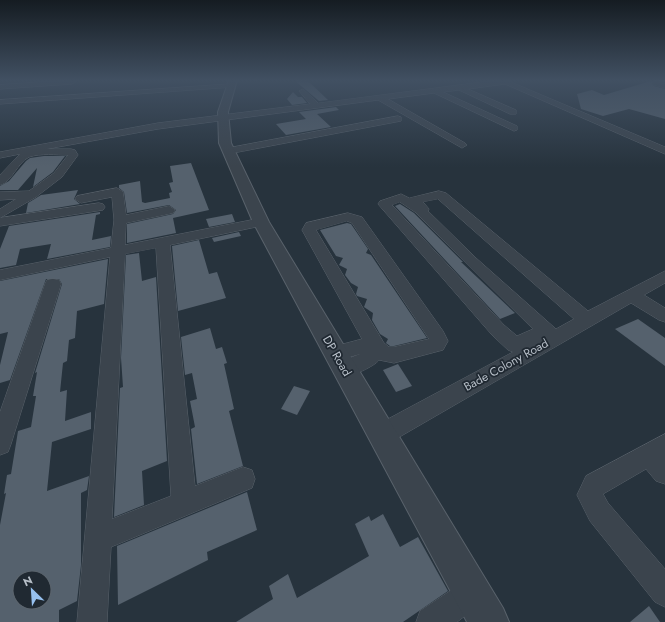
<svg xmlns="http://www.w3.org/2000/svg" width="665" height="622" viewBox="0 0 665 622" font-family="Jost,sans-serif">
  <rect width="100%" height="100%" fill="#27333d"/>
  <!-- building -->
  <g fill="#55616d" fill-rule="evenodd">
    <polygon points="294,80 307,80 328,100 319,101"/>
    <polygon points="654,80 665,80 665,82 656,81 652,83 654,86 665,89 665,119 629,109 603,116 581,109 577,94 592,90 604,95"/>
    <polygon points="293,92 298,97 302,97 307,103 292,105 287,99"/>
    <polygon points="336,107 339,110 317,114 331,127 286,135 276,124 306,119 299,112"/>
    <polygon points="44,156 65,156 53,172 33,187 37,168 18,190 0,190 0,186 9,181 26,161 30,158"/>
    <polygon points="191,163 209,210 173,218 176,233 127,243 127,224 173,214 176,210 169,205 127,213 124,192 119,188 119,185 140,181 142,202 145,203 170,198 169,193 172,192 169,183 173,182 170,166"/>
    <polygon points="78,190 74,199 80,204 26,213 28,203 41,195"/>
    <polygon points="400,204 414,213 463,262 461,262 515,313 500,319 395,206"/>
    <polygon points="100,212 100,214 96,215 92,240 111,236 110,247 47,259 51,244 20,249 16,265 0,268 0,249 9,226"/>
    <polygon points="232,214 235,222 209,227 206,219"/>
    <polygon points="347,223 351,224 368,249 366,253 371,255 427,338 394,346 390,346 386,343 388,339 380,334 372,320 373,313 364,307 367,299 357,296 356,294 358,287 351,283 345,275 347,269 339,265 343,258 336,256 320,230"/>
    <polygon points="239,232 241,236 214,242 212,238"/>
    <polygon points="199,240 209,274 217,272 226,298 178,311 172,246"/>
    <polygon points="139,253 142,281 156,277 167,461 142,471 144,505 114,517 120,388 123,387 121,358 126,255"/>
    <path d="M108 259 104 304 77 311 75 338 69 340 67 361 63 363 60 392 67 390 65 421 91 412V429L52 442 47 491 89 476 87 490 81 493V565L77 601 59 610V622H0V525L6 493 4 494 7 475 11 474 18 431 31 427 36 396H33L37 372 35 373 62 284 59 279H46L10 380 0 383V365L8 332 0 334V281ZM20 578H44V602H20Z"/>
    <polygon points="638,319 665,338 665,366 615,329"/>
    <polygon points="210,328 216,349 222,347 227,363 224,364 234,409 229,411 243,466 197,484 191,429 195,427 190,401 197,399 192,373 185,375 181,337"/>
    <polygon points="398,364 412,386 396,392 383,370"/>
    <polygon points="294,386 310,391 297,415 281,409"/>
    <polygon points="247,492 257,530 207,552 208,560 118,605 117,546"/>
    <polygon points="383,514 400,547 418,537 448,591 403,622 236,622 273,599 269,586 288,574 297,598 369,556 355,524 369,516 371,521"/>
    <polygon points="649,606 660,622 630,622"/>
  </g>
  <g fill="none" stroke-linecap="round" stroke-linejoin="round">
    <defs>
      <g id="minor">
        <polygon points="71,80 78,80 72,84 0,89 0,85"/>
        <path d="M498 80H506L665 147V154L505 84 468 89 516 110V114H510L459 90 443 92 517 126V130L514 131 434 93 388 99 465 143 467 145 462 148 378 100 158 129 47 149H71L75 150 78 155 62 177 36 197 0 218V209L16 199 0 200V192L29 191 54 173 68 155C56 155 41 153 29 157 17 163 12 182 0 185V175L20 154 0 158V152L158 123 310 104 299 91 303 89 318 103Z"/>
        <polygon points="656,82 665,84 665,88 654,85 654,83"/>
        <polygon points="231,84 233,85 233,87 0,104 0,100"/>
        <polygon points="398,116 401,117 401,121 228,154 223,151 228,148"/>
        <path d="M117 188 123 192 126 215 169 206 175 210 173 213 126 223 125 245 261 218 268 222 261 226 170 245 195 486 243 467 252 470 255 479 252 488 111 547 107 622H77L110 257 0 280V270L111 248 114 220 112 197 81 203 75 199 77 196ZM156 248 171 496 112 519 125 254Z"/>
        <path d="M439 191 446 193 588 311 665 271V283L644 295 665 308V322L659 320 631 303 389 443 381 446 373 443 370 435 373 427 513 352 508 350 492 335 378 204 380 201 401 194 409 198ZM438 199 574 319 556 329 476 258 428 211 429 209 423 202ZM400 202 415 212 533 329 517 336 504 325 392 205Z"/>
        <polygon points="99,203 103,204 105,207 103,210 0,226 0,218"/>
        <path d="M348 213 362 217 443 331 448 341 443 350 394 363 379 360C375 366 351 377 343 377 341 377 339 375 337 375L334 369 337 363 360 354 335 361 328 358 326 353 328 348 362 339 302 230 306 223ZM347 221 352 223 429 339 394 347H389L384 343 316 230Z"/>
        <polygon points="53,279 59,280 61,284 11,444 8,452 0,455 0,412 45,284 47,280"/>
        <polygon points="665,434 665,484 656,481 646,469 603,494 608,503 665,569 665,607 655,602 590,521 577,495 586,476"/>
        <polygon points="472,578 482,583 487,593 482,603 457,622 416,622 420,611 462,583"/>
      </g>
      <polygon id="tertiary" points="229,80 237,80 228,112 231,143 269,222 503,608 509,622 467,622 253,222 219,143 218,112"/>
    </defs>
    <!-- minor casing -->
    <use href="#minor" stroke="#59626b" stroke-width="1"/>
    <!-- tertiary casing -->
    <use href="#tertiary" stroke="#59626b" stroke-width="2"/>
    <!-- minor -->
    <use href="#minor" fill="#3b444d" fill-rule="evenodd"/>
    <!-- tertiary -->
    <use href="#tertiary" fill="#3b444d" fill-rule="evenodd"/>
  </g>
  <!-- sky -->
  <linearGradient id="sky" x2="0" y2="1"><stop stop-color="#151c22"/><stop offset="0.48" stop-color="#415062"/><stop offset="1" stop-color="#415062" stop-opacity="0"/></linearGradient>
  <rect width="665" height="167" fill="url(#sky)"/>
  <g text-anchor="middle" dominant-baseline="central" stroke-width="3.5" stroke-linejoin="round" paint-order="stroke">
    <!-- street labels -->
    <g font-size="12" fill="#b7bfc8" stroke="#202932">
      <text transform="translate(337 356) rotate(60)">DP Road</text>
      <text transform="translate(506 365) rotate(-29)">Bade Colony Road</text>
    </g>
  </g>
  <!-- north arrow -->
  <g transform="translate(32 590) rotate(335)"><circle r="19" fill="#202932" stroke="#5c656e"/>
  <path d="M0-3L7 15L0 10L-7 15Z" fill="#96c0ef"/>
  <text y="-6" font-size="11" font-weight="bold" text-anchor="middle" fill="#b7bfc8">N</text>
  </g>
</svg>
